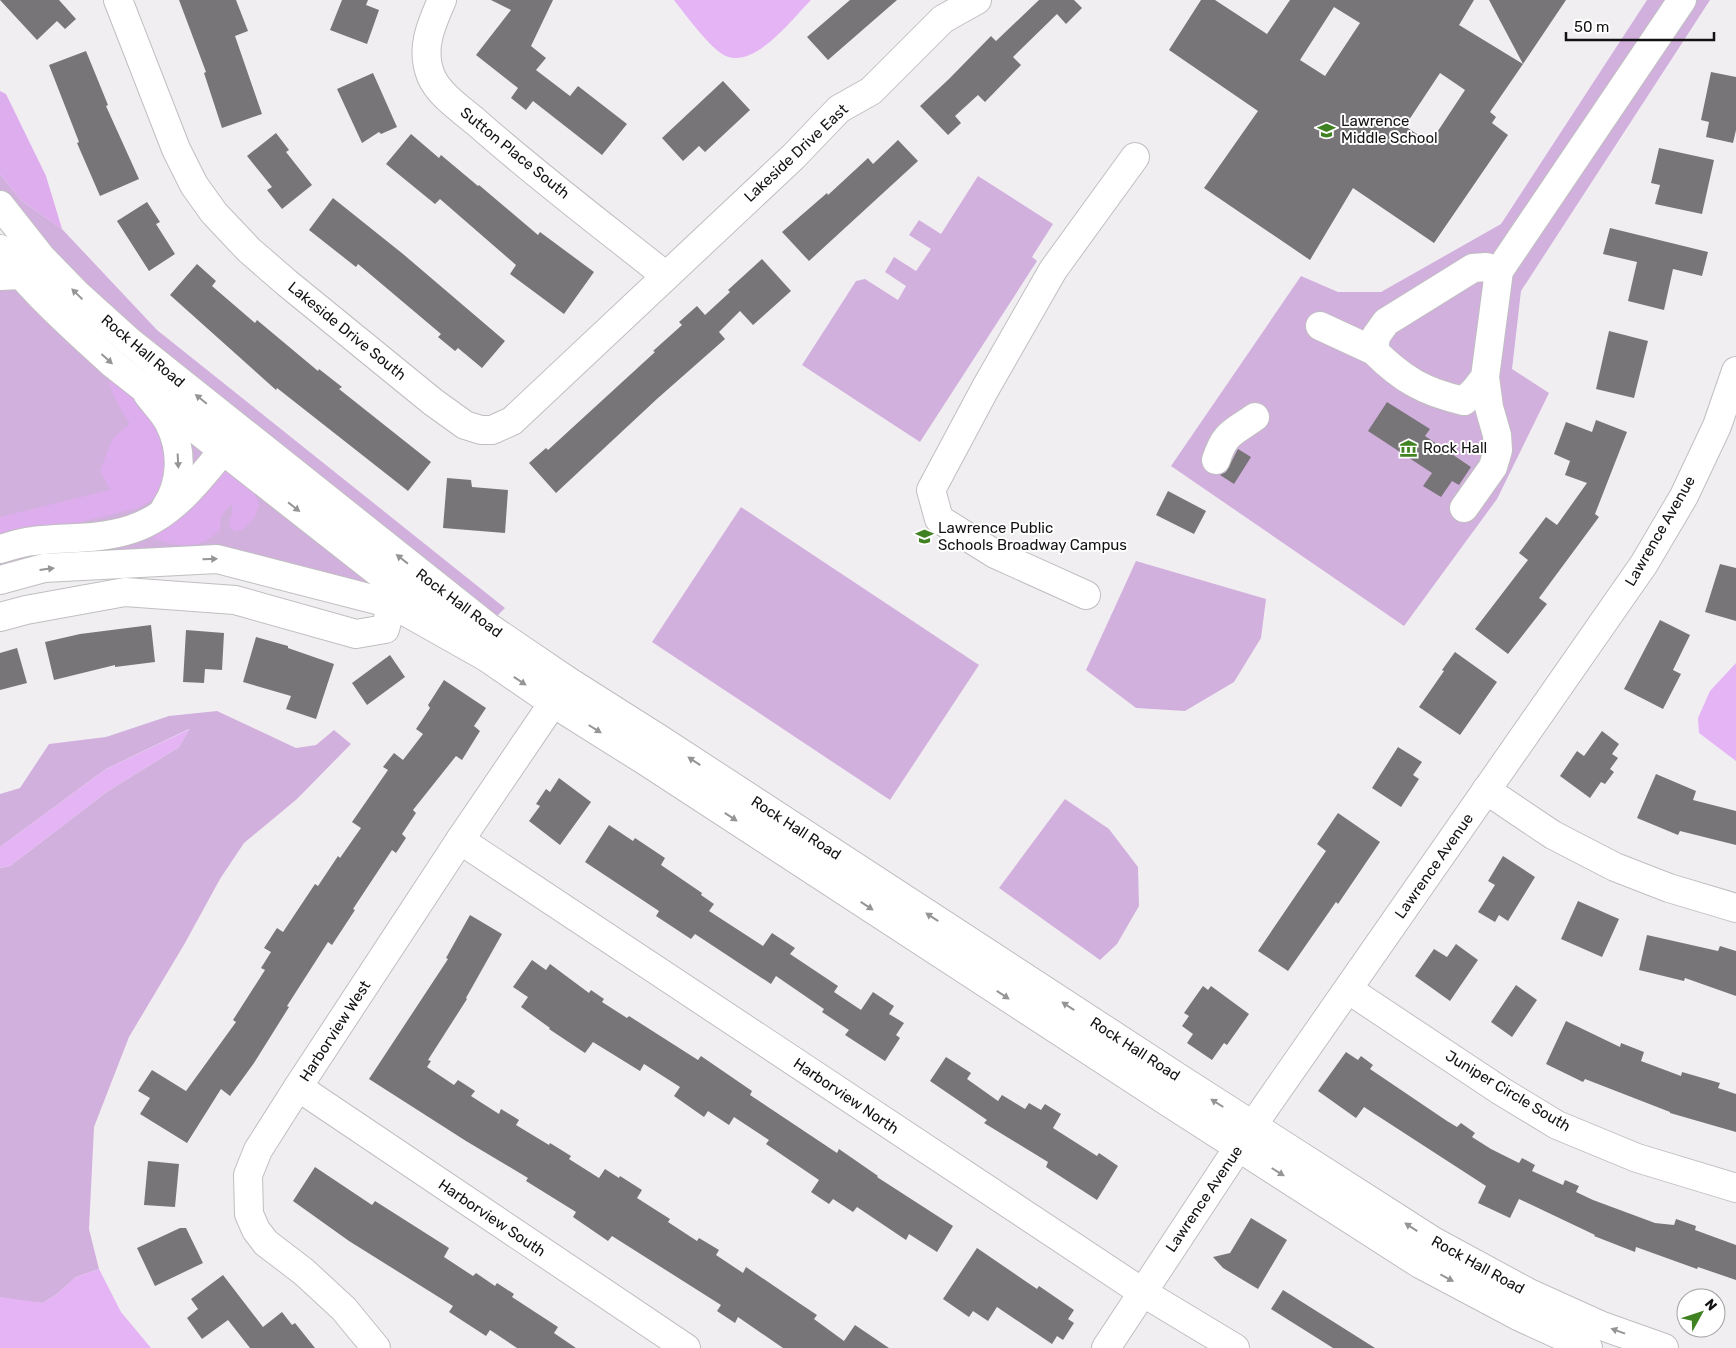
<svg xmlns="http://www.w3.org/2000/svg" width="1736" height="1348" viewBox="0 0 1736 1348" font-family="Rubik,sans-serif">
  <rect width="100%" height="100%" fill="#f1eef2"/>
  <!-- green -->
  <g fill="#d2b0dd">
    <polygon points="1647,0 1710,0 1521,291 1512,369 1549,393 1497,499 1404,626 1171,466 1301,276 1338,292 1381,292 1501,224"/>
    <polygon points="0,174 21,200 62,229 157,330 505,608 489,624 149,354 0,201"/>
    <polygon points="978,176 1053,224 1032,257 1037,261 920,442 802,365 856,281 865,279 898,300 906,286 885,272 894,257 916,271 931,249 909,235 919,220 941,234"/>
    <polygon points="0,254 433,615 220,563 0,583"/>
    <polygon points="741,507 979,665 890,800 652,642"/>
    <polygon points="1136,561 1266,599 1261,638 1234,682 1185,711 1136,708 1086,670"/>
    <polygon points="217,711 296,748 316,745 334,730 351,744 297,799 244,843 220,879 185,943 129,1037 94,1127 89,1229 99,1269 76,1277 57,1294 43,1303 7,1300 0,1297 0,868 10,866 108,791 179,747 189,729 106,769 0,847 0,794 20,788 49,744 106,737 169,716"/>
    <polygon points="1065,799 1109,829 1138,867 1139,906 1117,944 1100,960 999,888"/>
  </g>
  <!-- forest -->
  <g fill="#ddadee">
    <polygon points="0,91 6,94 46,176 62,229 21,200 0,174"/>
    <path d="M109 374 130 387 152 418 171 460 168 483 154 499 138 508 0 542V517L110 490 100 470 113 438 130 424C122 410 107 390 109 374Z"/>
    <path d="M219 471 239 472 249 479 259 505 255 517 245 528 236 532 228 526 233 511 231 504 221 516 220 530C198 551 179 547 153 538L162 524Z"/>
  </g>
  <!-- water -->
  <g fill="#e5b4f5">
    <path d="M674 0H811C793 18 755 69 726 56 712 51 684 13 674 0Z"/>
    <polygon points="1736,663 1736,761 1699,733 1698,718 1710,691"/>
    <polygon points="190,729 179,747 108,791 10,866 0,868 0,847 106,769"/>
    <polygon points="99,1269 121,1312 151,1348 0,1348 0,1297 43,1303 57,1294 76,1277"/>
  </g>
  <!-- building -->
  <g fill="#787579" fill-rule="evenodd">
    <polygon points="0,0 59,0 76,19 65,29 57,21 37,40"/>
    <polygon points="179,0 236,0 248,31 235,36 262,114 222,128 204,73 206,72"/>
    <polygon points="342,0 368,0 366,5 379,10 367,44 330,30"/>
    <polygon points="491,0 553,0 531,46 546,58 536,70 570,96 578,86 627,124 602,155 533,101 526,110 511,98 518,88 476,55 511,10"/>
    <polygon points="850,0 897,0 828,60 807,37"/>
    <polygon points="1039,0 1074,0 1082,8 1066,24 1057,14 1013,57 1021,65 985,102 978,95 955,116 961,123 948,135 920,106 949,79 991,36 996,41"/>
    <path d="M1201 0H1215L1267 34 1290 0H1474L1459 25 1523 64 1490 112 1496 117 1492 123 1508 135 1434 243 1353 188 1310 260 1204 188 1258 111 1169 50ZM1334 7 1360 23 1325 76 1300 60ZM1440 73 1465 90 1430 143 1405 126Z"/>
    <polygon points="1489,0 1566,0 1523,64"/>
    <polygon points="86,51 108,105 106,106 139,179 100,196 77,143 79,142 49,65"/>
    <polygon points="1711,72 1736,77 1736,130 1733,143 1706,137 1709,122 1701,120"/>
    <polygon points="373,73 397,127 381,134 379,132 362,143 337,89"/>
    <polygon points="723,81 750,110 705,152 699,146 683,161 662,138"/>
    <polygon points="276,133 289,150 286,152 312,185 282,209 267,190 272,187 247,156"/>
    <polygon points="411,134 439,158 441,155 478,186 479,185 538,235 540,232 594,272 564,314 510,274 516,265 440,199 435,204 386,164"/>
    <polygon points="898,140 918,161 809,261 782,232 827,193 828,195 868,158 873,164"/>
    <polygon points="1659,148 1714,160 1702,214 1655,204 1660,185 1651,183"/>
    <polygon points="333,198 403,254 505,341 482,368 458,348 455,351 438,337 441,334 358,264 356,267 309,230"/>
    <polygon points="147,202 160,222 156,224 175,254 149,271 117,221"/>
    <polygon points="1610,228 1708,252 1702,276 1673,269 1664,310 1628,301 1637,262 1603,254"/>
    <polygon points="762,259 791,291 753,325 740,311 719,332 725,339 658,398 556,493 529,463 546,448 548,450 655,352 653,351 682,325 679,322 697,306 705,315 730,292 728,290"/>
    <polygon points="197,264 216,281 212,286 255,323 257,320 318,371 319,369 342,387 339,389 431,462 408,491 277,388 276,390 170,295"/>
    <polygon points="1609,331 1648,341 1634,398 1596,389"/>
    <polygon points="1387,402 1430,429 1425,436 1471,467 1459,485 1452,481 1441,497 1423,486 1432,473 1368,431"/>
    <polygon points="1596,420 1627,432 1595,514 1599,517 1539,598 1547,604 1508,654 1475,629 1528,560 1519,553 1546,517 1557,525 1587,483 1565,475 1570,461 1554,454 1566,422 1592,432"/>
    <polygon points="1238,449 1251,457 1234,484 1220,475 1226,472"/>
    <polygon points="447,478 471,480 472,487 508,490 505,533 443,528"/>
    <polygon points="1168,491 1206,511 1194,534 1156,515"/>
    <polygon points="1720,564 1736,568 1736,621 1705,612"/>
    <polygon points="1660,620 1690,635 1673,670 1681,674 1663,709 1624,689"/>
    <polygon points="151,625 155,662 115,667 115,665 54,680 45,642 80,634"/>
    <polygon points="186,630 224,633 222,670 205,669 204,683 183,682"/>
    <polygon points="256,637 288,646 288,648 334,664 316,719 286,709 291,696 243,682"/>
    <polygon points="17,648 27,683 0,690 0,653"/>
    <polygon points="1455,652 1497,682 1460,735 1419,707 1444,671 1442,670"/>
    <polygon points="390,655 405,677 367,705 352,683"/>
    <polygon points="444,680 486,708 474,726 480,731 462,760 456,756 413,810 416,813 402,834 406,838 396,853 392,850 353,909 355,910 332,945 328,942 287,1006 289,1007 254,1063 230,1096 221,1089 187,1143 140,1114 150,1098 138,1091 152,1070 186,1091 236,1022 233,1020 265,970 261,968 271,952 264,948 277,928 283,932 315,884 318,886 338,856 340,858 361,828 352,822 388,770 383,767 394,753 403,760 423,734 416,729 430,708 428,705"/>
    <polygon points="1602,731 1619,744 1612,754 1618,758 1610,769 1614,772 1605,784 1601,782 1590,798 1560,776 1577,751 1584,756"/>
    <polygon points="1398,747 1422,762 1413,775 1419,779 1401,807 1372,788"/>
    <polygon points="1656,774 1696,791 1693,800 1736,811 1736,845 1680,831 1678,835 1637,818"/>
    <polygon points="559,778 591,802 560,845 529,821 540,806 536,804 546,789 550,792"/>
    <polygon points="1338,813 1380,842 1338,904 1336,902 1288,971 1258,951 1326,851 1317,844"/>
    <polygon points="609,825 633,841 635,838 665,858 661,865 702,893 701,895 714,904 709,911 763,946 772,933 795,948 790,954 838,986 834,992 861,1010 873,992 894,1006 889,1014 904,1023 896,1035 900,1038 885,1061 845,1035 849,1030 822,1012 824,1009 776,976 771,984 695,934 691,939 656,916 659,911 585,862"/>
    <polygon points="1503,856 1535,877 1508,921 1499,915 1495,922 1478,912 1495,885 1488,881"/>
    <polygon points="1578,901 1619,919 1602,957 1561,939"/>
    <polygon points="470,915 502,934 466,998 467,999 428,1060 431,1061 427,1067 454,1085 458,1080 475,1091 471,1096 499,1114 501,1109 519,1120 516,1125 549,1145 550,1143 571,1156 569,1159 599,1178 605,1169 619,1178 620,1176 642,1190 637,1198 670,1219 668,1222 697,1241 699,1238 719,1250 716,1255 743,1273 746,1267 799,1303 817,1315 814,1319 844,1341 855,1325 889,1348 783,1348 738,1317 735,1323 717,1311 721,1305 612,1236 608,1241 573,1217 576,1212 526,1181 528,1178 466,1141 369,1079 448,959 446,958"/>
    <polygon points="1647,935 1718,951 1720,946 1736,951 1736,996 1685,978 1684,981 1639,970"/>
    <polygon points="1456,944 1478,960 1450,1001 1415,976 1434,949 1447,957"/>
    <polygon points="532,960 546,970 550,964 589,993 591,990 604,999 602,1002 627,1018 629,1016 698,1060 701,1056 752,1091 750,1095 837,1153 839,1149 878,1176 877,1177 953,1226 937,1252 909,1234 906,1240 857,1207 853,1212 833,1199 829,1204 811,1192 819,1180 766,1144 769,1140 734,1117 729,1125 708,1111 704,1117 674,1096 680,1087 644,1064 640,1071 593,1042 585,1053 549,1029 550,1028 521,1007 528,997 513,987"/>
    <polygon points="1516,985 1537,1000 1512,1037 1491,1022"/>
    <polygon points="1203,986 1208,990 1211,986 1249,1014 1227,1045 1224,1043 1212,1060 1187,1043 1193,1034 1182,1026 1189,1016 1184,1013"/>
    <polygon points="1566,1021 1620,1047 1621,1043 1644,1052 1641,1061 1681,1076 1682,1072 1720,1083 1718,1088 1736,1094 1736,1132 1670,1113 1670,1112 1585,1079 1583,1082 1546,1064"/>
    <polygon points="1346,1052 1358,1060 1361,1056 1373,1065 1370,1069 1447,1121 1457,1127 1461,1123 1475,1133 1472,1137 1491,1149 1519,1163 1522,1158 1535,1165 1532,1171 1563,1185 1565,1180 1579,1186 1576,1192 1593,1200 1655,1223 1674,1225 1676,1219 1696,1226 1695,1230 1736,1245 1736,1280 1698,1267 1697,1269 1636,1247 1635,1252 1594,1236 1595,1235 1519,1199 1510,1218 1478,1203 1486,1186 1364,1107 1356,1118 1318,1091"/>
    <polygon points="946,1057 971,1073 967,1079 998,1101 1002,1095 1025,1109 1029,1103 1041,1110 1045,1104 1061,1114 1053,1128 1097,1156 1099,1153 1118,1166 1097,1200 1046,1167 1048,1162 984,1123 987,1120 930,1081"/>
    <polygon points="148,1161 179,1164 175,1207 144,1205"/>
    <polygon points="315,1167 372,1205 375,1201 449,1248 444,1257 473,1276 476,1273 495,1286 497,1283 514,1294 512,1297 558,1327 554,1333 576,1348 517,1348 490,1330 486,1336 449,1312 453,1306 349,1241 293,1201"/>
    <polygon points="1251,1218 1287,1240 1258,1289 1223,1268 1213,1257 1230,1253"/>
    <polygon points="180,1228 186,1228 203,1263 155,1286 137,1248"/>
    <polygon points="977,1248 1037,1289 1039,1286 1074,1310 1068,1319 1074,1323 1063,1340 1057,1336 1052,1344 997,1307 988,1321 973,1311 969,1317 943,1299"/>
    <polygon points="223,1275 263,1327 282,1312 292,1325 295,1323 315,1348 250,1348 228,1320 202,1339 187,1318 198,1309 191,1299"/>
    <polygon points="1283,1290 1375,1348 1333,1348 1271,1309"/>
  </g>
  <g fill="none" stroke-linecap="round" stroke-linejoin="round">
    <defs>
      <g id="minor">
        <polyline points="118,0 176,149 194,185 214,213 249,250 287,283 433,402 465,425 481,430 492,430 512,421 794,156 839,109 871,91 943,19 977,0"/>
        <path d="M442 0C431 25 420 49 431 76 439 95 461 109 476 122 537 176 602 225 666 276"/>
        <path d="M1499 271 1486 267 1473 268 1386 322 1376 336 1374 351C1402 379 1424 392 1464 401L1475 390 1485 377 1499 271 1682 0"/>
        <polyline points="0,276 20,275"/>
        <polyline points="1320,326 1374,351"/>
        <path d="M148 395C155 404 164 413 169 423 183 450 182 484 165 508"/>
        <path d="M1216 460C1225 432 1233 433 1255 417"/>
        <polyline points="1464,508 1493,467 1498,450 1497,435 1489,407 1485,377"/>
        <path d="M0 549C11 546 22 542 33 541 65 537 100 540 132 529 178 514 207 469 237 433"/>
        <polyline points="1086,595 995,554 939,519 931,490 985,389 1053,270 1135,157"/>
        <polyline points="0,617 26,610 125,592 235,600 356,634 385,629 392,604"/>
        <polyline points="1486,790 1553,835 1615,867 1669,888 1736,908"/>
        <polyline points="460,840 1142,1292 1235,1348"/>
        <polyline points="1349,990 1501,1091 1557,1125 1637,1158 1736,1188"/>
        <polyline points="298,1087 686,1348"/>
        <polyline points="376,1348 344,1309 304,1272 266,1243 256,1230 249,1214 248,1175 258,1150 298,1087 460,840 553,703"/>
        <polyline points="1106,1348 1253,1125 1644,564 1684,496 1717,426 1736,371"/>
      </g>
      <g id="major">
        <polyline points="0,205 41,257 78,295 129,341 487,626 568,681 661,740 1182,1080 1433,1241 1529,1293 1602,1326 1664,1348"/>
        <path d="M0 249C33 292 73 328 113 364L486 657 553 703 647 762 1168 1102 1420 1264 1518 1316 1588 1348"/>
      </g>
      <polyline id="highway" points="0,580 44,568 217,559 392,604 486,657"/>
    </defs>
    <!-- minor casing -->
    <use href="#minor" stroke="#c0bec1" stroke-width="30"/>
    <!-- major casing -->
    <use href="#major" stroke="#c0bec1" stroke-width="30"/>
    <!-- highway casing -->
    <use href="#highway" stroke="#c0bec1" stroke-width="30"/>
    <!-- minor -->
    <use href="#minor" stroke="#fff" stroke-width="28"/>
    <!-- major -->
    <use href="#major" stroke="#fff" stroke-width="28"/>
    <!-- highway -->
    <use href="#highway" stroke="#fff" stroke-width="28"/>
  </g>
  <!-- one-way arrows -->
  <defs><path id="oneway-solid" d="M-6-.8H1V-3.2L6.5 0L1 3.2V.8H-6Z" transform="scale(1.25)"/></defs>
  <g fill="#959595">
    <use href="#oneway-solid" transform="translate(77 294) rotate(-136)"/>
    <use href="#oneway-solid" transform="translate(107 359) rotate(42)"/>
    <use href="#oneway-solid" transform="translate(201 399) rotate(-141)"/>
    <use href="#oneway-solid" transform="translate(178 461) rotate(87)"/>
    <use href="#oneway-solid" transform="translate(294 507) rotate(38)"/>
    <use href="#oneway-solid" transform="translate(210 559) rotate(-2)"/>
    <use href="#oneway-solid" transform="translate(402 559) rotate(-142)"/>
    <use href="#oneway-solid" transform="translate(47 569) rotate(-7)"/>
    <use href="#oneway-solid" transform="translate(520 681) rotate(34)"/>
    <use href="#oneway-solid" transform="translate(595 729) rotate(32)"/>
    <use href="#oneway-solid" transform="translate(694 761) rotate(-147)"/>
    <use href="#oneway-solid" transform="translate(731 817) rotate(33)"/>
    <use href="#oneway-solid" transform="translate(867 906) rotate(33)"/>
    <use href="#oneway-solid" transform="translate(932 917) rotate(-147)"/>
    <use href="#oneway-solid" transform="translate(1003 995) rotate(33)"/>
    <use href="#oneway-solid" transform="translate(1068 1006) rotate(-147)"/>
    <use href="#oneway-solid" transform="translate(1217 1103) rotate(-148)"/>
    <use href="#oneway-solid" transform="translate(1278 1172) rotate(32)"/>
    <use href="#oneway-solid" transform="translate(1411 1227) rotate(-147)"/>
    <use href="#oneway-solid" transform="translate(1447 1278) rotate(28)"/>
    <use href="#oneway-solid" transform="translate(1618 1331) rotate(-160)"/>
  </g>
  <!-- icons -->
  <defs>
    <symbol id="school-bare" viewBox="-9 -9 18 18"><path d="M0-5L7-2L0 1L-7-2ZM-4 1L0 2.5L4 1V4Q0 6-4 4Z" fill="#408121" stroke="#fff" stroke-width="2.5" paint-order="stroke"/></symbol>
    <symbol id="museum-bare" viewBox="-9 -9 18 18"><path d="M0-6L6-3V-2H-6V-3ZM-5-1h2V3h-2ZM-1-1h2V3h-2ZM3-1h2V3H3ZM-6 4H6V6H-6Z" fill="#408121" stroke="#fff" stroke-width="2.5" paint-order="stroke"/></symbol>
  </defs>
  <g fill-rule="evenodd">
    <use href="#school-bare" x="1314" y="118" width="25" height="25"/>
    <use href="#museum-bare" x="1396" y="436" width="25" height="25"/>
    <use href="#school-bare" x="912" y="524" width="25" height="25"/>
  </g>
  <g text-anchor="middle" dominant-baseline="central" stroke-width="4" stroke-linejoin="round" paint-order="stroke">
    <!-- poi labels -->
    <g font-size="15" fill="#141314" stroke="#fff" text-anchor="start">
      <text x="1341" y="121">Lawrence<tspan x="1341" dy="17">Middle School</tspan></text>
      <text x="1423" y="448">Rock Hall</text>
      <text x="938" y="528">Lawrence Public<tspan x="938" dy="17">Schools Broadway Campus</tspan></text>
    </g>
    <!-- street labels -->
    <g font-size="15" fill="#141314" stroke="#fff">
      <text transform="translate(515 153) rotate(39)">Sutton Place South</text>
      <text transform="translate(796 153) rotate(-43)">Lakeside Drive East</text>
      <text transform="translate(347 331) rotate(39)">Lakeside Drive South</text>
      <text transform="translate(143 351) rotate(40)">Rock Hall Road</text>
      <text transform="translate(1660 531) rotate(-60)">Lawrence Avenue</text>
      <text transform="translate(459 603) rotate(37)">Rock Hall Road</text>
      <text transform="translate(796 828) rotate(33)">Rock Hall Road</text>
      <text transform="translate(1434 866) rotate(-55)">Lawrence Avenue</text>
      <text transform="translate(335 1031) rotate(-57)">Harborview West</text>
      <text transform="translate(1135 1049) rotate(33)">Rock Hall Road</text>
      <text transform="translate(1508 1091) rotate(31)">Juniper Circle South</text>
      <text transform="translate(846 1096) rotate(34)">Harborview North</text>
      <text transform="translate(1204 1199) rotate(-56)">Lawrence Avenue</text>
      <text transform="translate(492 1218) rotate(34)">Harborview South</text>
      <text transform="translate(1478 1265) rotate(29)">Rock Hall Road</text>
    </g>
  </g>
  <!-- north arrow -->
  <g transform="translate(1701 1313) rotate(50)"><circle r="24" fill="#ffffff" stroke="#a1a1a1"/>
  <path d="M0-4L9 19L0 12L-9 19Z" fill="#408121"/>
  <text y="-8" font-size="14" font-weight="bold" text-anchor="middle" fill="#141314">N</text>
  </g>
  <!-- scale -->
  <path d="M1566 32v8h148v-8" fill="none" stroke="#141314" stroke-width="2.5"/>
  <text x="1574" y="32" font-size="15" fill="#141314" stroke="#ffffff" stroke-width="4" paint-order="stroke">50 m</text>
</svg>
